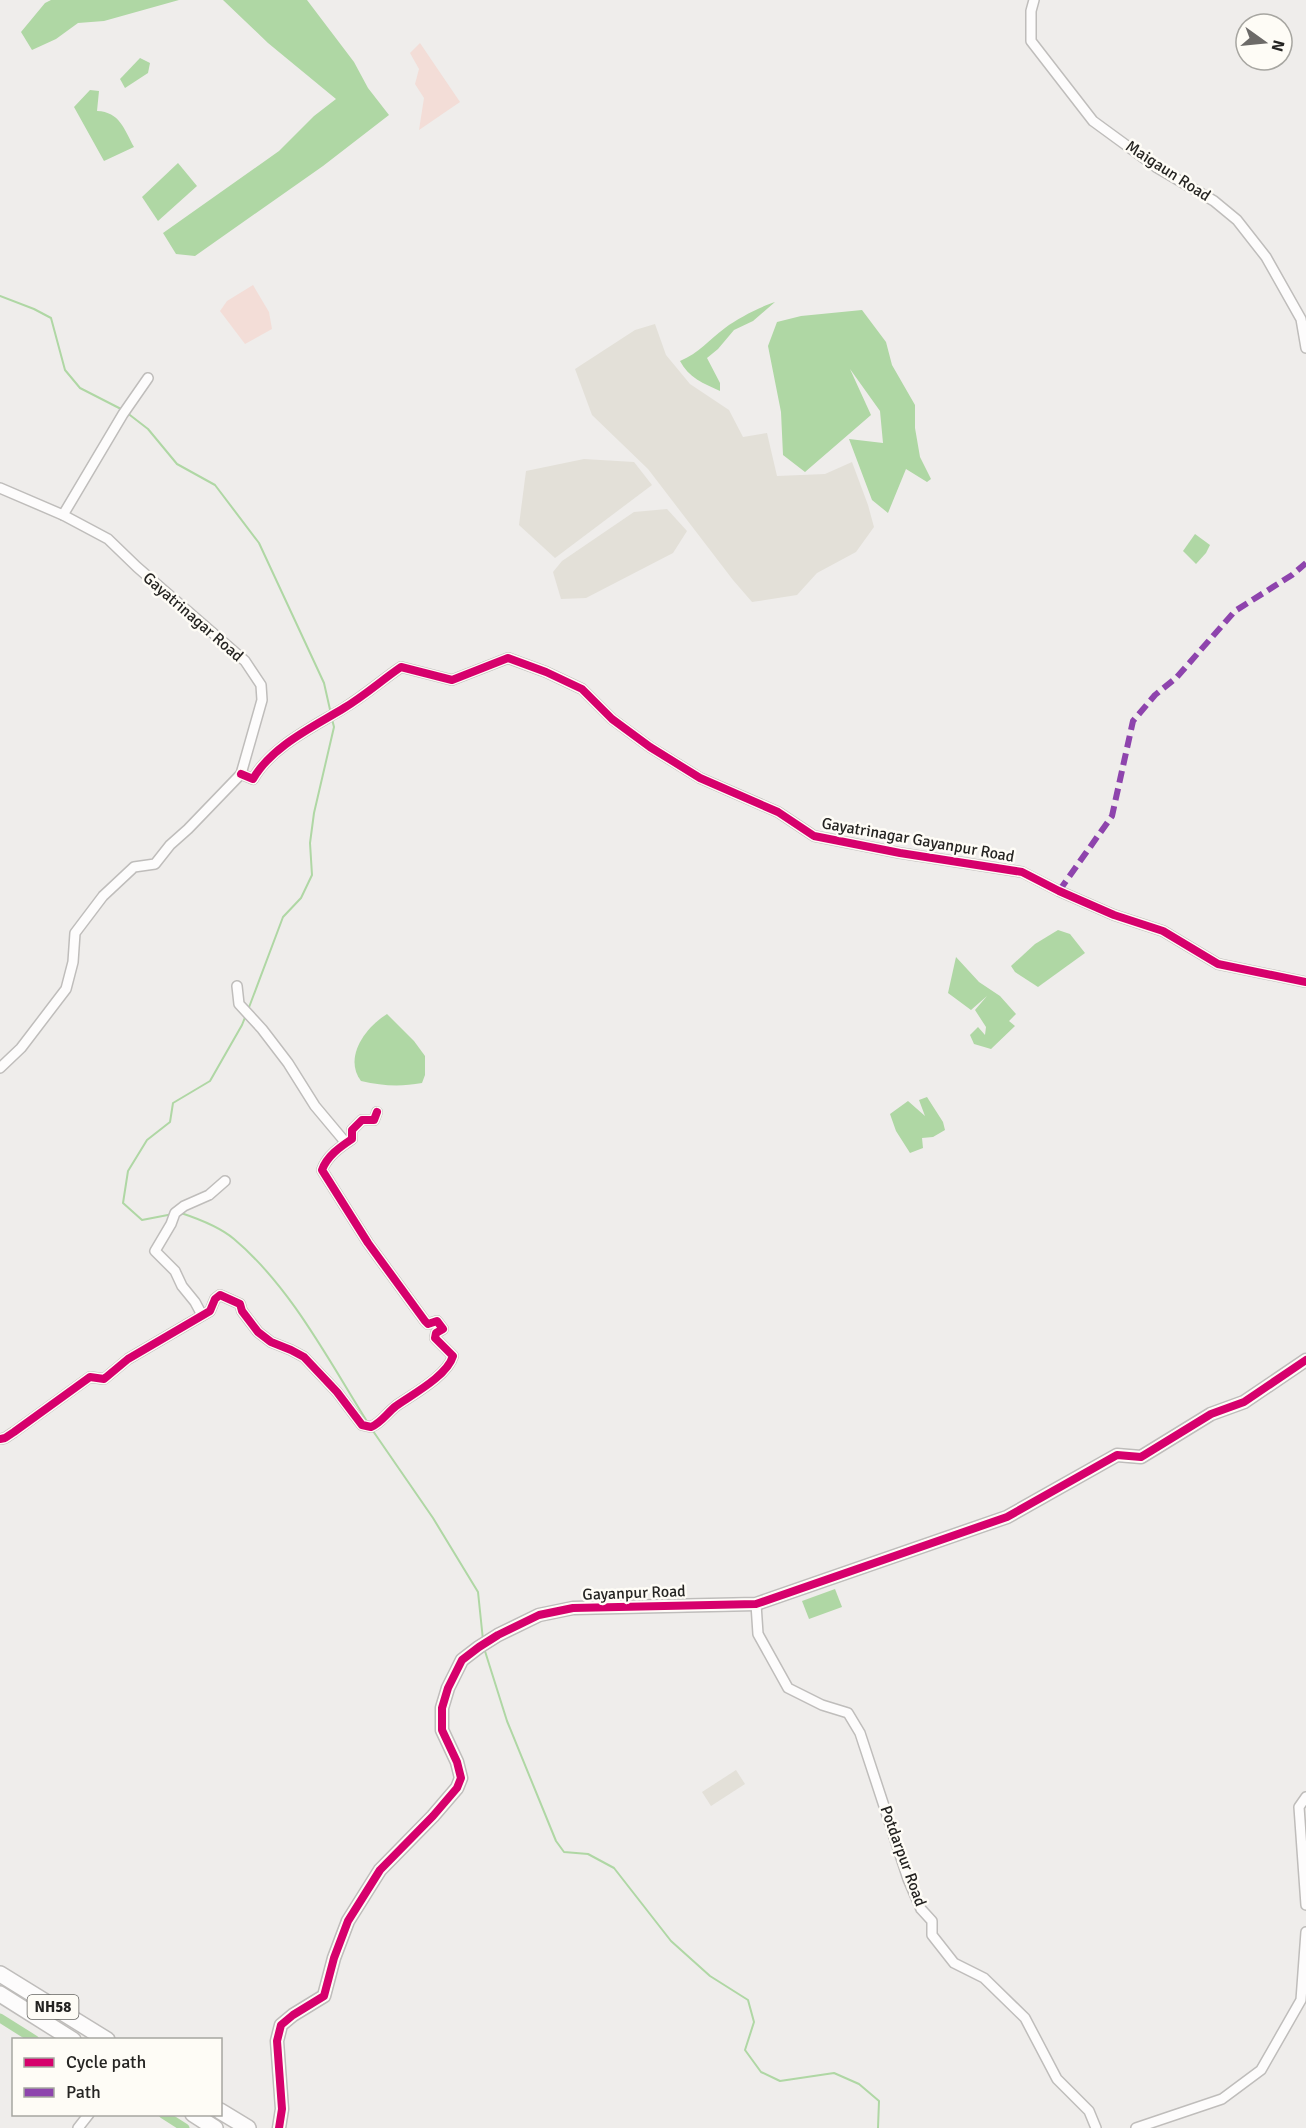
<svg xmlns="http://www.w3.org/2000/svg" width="1306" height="2128" viewBox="0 0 1306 2128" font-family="Signika,sans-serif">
  <rect width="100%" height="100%" fill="#efedeb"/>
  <!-- built -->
  <g fill="#e3e0d8">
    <polygon points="655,324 666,355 690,384 729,410 743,437 767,433 777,476 825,474 852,462 868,505 874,527 856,552 817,573 797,595 752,602 733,580 648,469 592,415 575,369 635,330"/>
    <polygon points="584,459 634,462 652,485 555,558 519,525 526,471"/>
    <polygon points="667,509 687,531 673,553 586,598 561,599 553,572 562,561 634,512"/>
    <polygon points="736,1770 745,1784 711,1806 702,1792"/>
  </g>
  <!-- green -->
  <g fill="#f3ddd7">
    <polygon points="420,43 460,102 419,130 424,98 415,84 419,69 410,53"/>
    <polygon points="253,285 269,312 272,329 245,344 220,311 227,301"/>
  </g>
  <!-- water -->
  <g fill="#afd7a4">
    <polygon points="51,0 179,0 104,21 78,23 56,39 32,50 21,32 45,3"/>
    <polygon points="223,0 307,0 354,62 368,88 389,115 323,166 195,256 176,254 163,233 279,151 314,116 336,99 268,43"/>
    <polygon points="140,58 150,63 148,73 125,88 120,79"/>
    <path d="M90 90 99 91 97 111C120 112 124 129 134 147L104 161 74 107Z"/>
    <polygon points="178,163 197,186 158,221 142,197"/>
    <path d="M775 302 753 321 734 330 718 349 707 358 720 383V391C704 384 688 377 680 361 699 353 709 340 725 328 738 318 760 307 775 302Z"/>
    <polygon points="862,310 886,342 892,365 915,405 915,428 920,457 931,479 927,482 906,469 888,513 872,500 849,439 883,443 880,411 850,369 871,415 805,472 783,455 781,412 768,346 777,322 801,316"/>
    <polygon points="1195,534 1210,545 1206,553 1196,564 1183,551"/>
    <polygon points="1058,930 1070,934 1085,953 1038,987 1015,972 1011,966 1035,944"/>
    <polygon points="956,957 979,982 1000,996 1016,1014 1009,1021 1015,1026 991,1049 974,1044 970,1035 978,1027 985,1035 986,1027 975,1010 987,996 971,1010 948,993"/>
    <path d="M387 1014 414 1041 425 1056V1075L422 1083C400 1087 383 1086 361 1081 343 1057 366 1027 387 1014Z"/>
    <polygon points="927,1097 943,1122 945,1130 933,1137 922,1138 923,1148 910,1153 896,1131 890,1114 908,1101 925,1116 919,1100"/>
    <polygon points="835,1589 842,1607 809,1619 802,1601"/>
  </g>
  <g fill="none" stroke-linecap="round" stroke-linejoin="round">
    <!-- stream -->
    <g stroke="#afd7a4" stroke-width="2">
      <polyline points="0,296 34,309 51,318 65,370 80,388 121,409"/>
      <polyline points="126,412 148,429 177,464 215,485 259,543 324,683 331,714"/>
      <polyline points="248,1010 283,917 301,898 312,875 310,843 314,813 334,727 332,719"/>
      <path d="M181 1213C199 1219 220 1227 234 1239 291 1287 329 1361 368 1423"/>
      <polyline points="173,1214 142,1220 123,1203 128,1171 147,1140 170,1122 173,1103 210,1081 242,1025 246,1015"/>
      <polyline points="373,1431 433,1518 478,1592 483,1640"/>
      <polyline points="484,1648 507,1721 556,1841 564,1852 588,1854 614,1868 671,1941 710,1976 748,2000 754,2022 745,2050 761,2072 780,2081 834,2073 859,2084 879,2101 878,2128"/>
    </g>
    <!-- canal -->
    <g stroke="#afd7a4" stroke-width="9">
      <polyline points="0,2018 35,2040"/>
      <polyline points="163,2114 185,2128"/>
    </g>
    <defs>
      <g id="minor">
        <polyline points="1034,0 1031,11 1031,41 1055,72 1093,121 1156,167 1214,201 1237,220 1266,257 1301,319 1306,348"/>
        <polyline points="0,488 63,515 108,539 137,567 245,661 261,685 262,700 241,774 188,829 170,845 155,864 134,867 103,896 75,933 73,962 66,989 21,1048 0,1068"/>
        <polyline points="63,515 123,414 148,378"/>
        <path d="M241 774 253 779C272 746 313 727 344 708 364 696 382 680 401 667L452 680 508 658 546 672 582 689 612 719 650 747 700 778 778 812 814 836 900 853 1022 872 1059 891 1114 915 1163 931 1218 964 1306 982"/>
        <polyline points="237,986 239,1004 262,1029 288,1063 315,1106 346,1143"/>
        <polyline points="202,1315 195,1302 182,1286 175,1271 155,1251 171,1224 175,1213 184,1206 209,1195 225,1181"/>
        <path d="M0 1439 5 1438 14 1432 90 1377 104 1379 128 1359 210 1311 215 1299 220 1295 240 1304 242 1311 258 1332 271 1342 291 1350 304 1357 337 1392 362 1425 371 1427C381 1423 387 1413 396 1406 413 1394 447 1376 453 1356L435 1338 436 1333 443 1329 437 1321 428 1324 425 1321 368 1243 322 1170C327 1156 340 1147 352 1139V1130L362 1120H374L377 1112"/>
        <polyline points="756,1604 758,1634 788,1688 822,1705 848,1713 860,1733 908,1879 921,1909 932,1921 932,1935 954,1963 984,1978 1025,2018 1057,2079 1089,2111 1096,2128"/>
        <polyline points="1306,1797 1299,1807 1306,1905"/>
        <polyline points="78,2128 89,2114"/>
        <polyline points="1136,2128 1222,2099 1261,2070 1301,2000 1306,1932"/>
      </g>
      <polyline id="tertiary" points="279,2128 282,2109 277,2041 281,2025 293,2015 324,1996 334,1958 348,1921 380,1870 433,1816 457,1788 461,1778 457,1762 442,1730 442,1708 448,1688 462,1660 479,1647 498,1635 539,1615 573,1608 756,1604 1007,1517 1117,1455 1141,1457 1211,1414 1244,1402 1306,1360"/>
      <g id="trunk">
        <polyline points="0,1974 107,2040"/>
        <polyline points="0,1994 73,2040"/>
        <polyline points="220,2111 248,2128"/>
        <polyline points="193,2114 215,2128"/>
      </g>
    </defs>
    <!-- minor casing -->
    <use href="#minor" stroke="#bfbdbb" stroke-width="12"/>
    <!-- tertiary casing -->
    <use href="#tertiary" stroke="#bfbdbb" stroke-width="15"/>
    <!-- trunk casing -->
    <use href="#trunk" stroke="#bfbdbb" stroke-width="18"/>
    <!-- minor -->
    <use href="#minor" stroke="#fdfcfc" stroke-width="9"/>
    <!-- tertiary -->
    <use href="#tertiary" stroke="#fdfcfc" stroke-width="12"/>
    <!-- trunk -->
    <use href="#trunk" stroke="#fdfcfc" stroke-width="15"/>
    <!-- quiet -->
    <polyline stroke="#8e44ad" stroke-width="6" stroke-dasharray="12 6" stroke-linecap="butt" points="1059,891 1112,816 1133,721 1155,695 1176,678 1235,611 1292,575 1306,563"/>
    <defs>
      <g id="cycleway">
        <path d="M241 774 253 779C272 746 313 727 344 708 364 696 382 680 401 667L452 680 508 658 546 672 582 689 612 719 650 747 700 778 778 812 814 836 900 853 1022 872 1059 891 1114 915 1163 931 1218 964 1306 982"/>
        <path d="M0 1439 5 1438 14 1432 90 1377 104 1379 128 1359 210 1311 215 1299 220 1295 240 1304 242 1311 258 1332 271 1342 291 1350 304 1357 337 1392 362 1425 371 1427C381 1423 387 1413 396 1406 413 1394 447 1376 453 1356L435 1338 436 1333 443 1329 437 1321 428 1324 425 1321 368 1243 322 1170C327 1156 340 1147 352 1139V1130L362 1120H374L377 1112"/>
        <polyline points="279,2128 282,2109 277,2041 281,2025 293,2015 324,1996 334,1958 348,1921 380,1870 433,1816 457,1788 461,1778 457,1762 442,1730 442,1708 448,1688 462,1660 479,1647 498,1635 539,1615 573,1608 756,1604 1007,1517 1117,1455 1141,1457 1211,1414 1244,1402 1306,1360"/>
      </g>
    </defs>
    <!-- cycleway casing -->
    <use href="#cycleway" stroke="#fefcf6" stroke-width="11"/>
    <!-- cycleway -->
    <use href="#cycleway" stroke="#d6006c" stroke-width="8"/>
  </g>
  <g text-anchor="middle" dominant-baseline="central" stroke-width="5" stroke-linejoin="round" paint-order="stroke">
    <!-- shield labels -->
    <rect fill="#fefcf6" stroke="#666562" stroke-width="1.5" x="27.5" y="1995" width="51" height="24" rx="4.5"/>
    <g font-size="15" font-weight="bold" fill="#252422">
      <text x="53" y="2007">NH58</text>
    </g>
    <!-- street labels -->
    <g font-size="16" fill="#252422" stroke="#fefcf6">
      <text transform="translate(1168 171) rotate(33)">Maigaun Road</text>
      <text transform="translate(193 617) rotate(41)">Gayatrinagar Road</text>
      <text transform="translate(918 840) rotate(10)">Gayatrinagar Gayanpur Road</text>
      <text transform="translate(634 1593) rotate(-2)">Gayanpur Road</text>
      <text transform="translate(903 1856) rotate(70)">Potdarpur Road</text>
    </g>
  </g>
  <!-- legend -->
  <rect x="12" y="2038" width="210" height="78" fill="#fefcf6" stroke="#a7a6a1" stroke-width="1.5"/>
  <rect x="24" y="2058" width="30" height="9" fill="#d6006c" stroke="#a7a6a1" stroke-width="1.5"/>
  <text x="66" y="2068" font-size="18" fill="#252422">Cycle path</text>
  <rect x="24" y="2088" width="30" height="9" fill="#8e44ad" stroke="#a7a6a1" stroke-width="1.5"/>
  <text x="66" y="2098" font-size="18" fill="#252422">Path</text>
  <!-- north arrow -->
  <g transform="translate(1264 42) rotate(105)"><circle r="28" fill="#fefcf6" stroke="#a7a6a1" stroke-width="1.5"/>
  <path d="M0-4.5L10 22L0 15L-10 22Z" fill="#6c6a68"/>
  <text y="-9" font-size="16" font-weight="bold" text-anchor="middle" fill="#252422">N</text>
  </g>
</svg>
